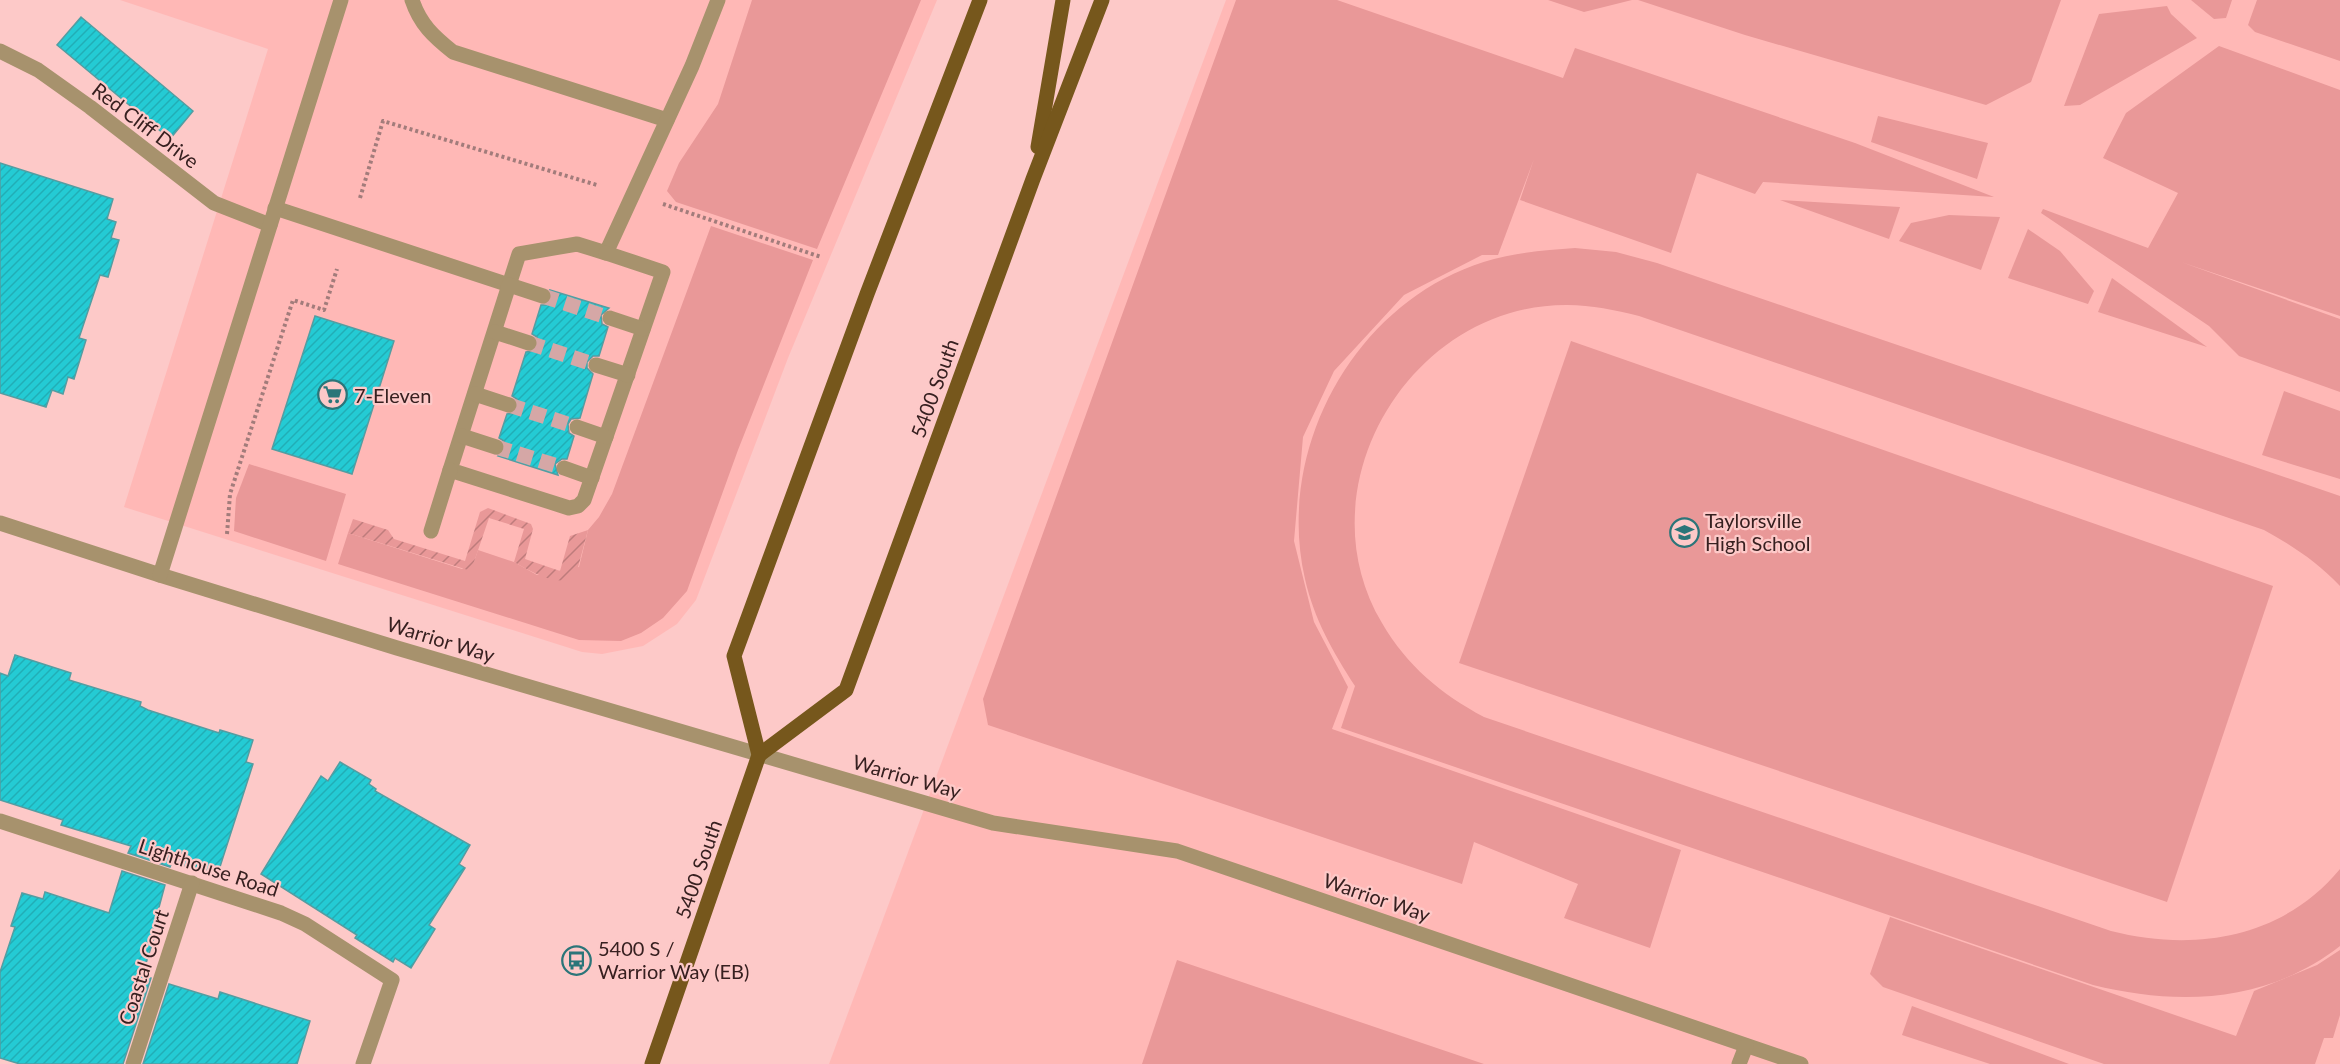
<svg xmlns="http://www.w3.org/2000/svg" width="2340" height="1064" viewBox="0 0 2340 1064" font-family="Lato,sans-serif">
  <defs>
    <pattern id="garden-furrows" width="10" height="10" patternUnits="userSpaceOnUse" patternTransform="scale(1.5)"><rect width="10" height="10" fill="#e99898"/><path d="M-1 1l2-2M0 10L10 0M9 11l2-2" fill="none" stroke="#be7c7c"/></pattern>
    <pattern id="building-hatch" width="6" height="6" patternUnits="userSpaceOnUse" patternTransform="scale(1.5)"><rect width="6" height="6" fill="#24cbd4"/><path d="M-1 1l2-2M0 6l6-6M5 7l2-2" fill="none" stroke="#21aeb6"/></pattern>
  </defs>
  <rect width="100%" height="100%" fill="#fdc9c8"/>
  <!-- built -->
  <g fill="#ffb8b6">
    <polygon points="120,0 937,0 788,358 696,600 677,624 643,646 602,654 582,652 124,507 268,49"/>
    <polygon points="1226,0 2340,0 2340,1064 829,1064"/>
  </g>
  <!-- green -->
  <g fill="#e99898">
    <polygon points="752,0 921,0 817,249 676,202 667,191 679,163 718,104"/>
    <polygon points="1236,0 1337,0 1563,78 1575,48 1855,143 1994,197 1763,182 1755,194 1697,173 1671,253 1520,200 1534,159 1498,255 1482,255 1404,295 1334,371 1303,437 1294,541 1314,622 1348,687 1332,729 1681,850 1650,948 1564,918 1578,884 1474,842 1462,884 988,725 983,699"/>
    <polygon points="1548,0 1632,0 1584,12"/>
    <polygon points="1638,0 2061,0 2031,82 1986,105 1745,35"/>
    <polygon points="2191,0 2232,0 2226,18 2214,19"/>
    <polygon points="2257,0 2340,0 2340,61 2255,32 2248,25"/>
    <polygon points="2167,6 2171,14 2197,38 2080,105 2064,106 2099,14"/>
    <polygon points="2219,46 2340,90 2340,316 2181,262 2340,319 2340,392 2239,356 2209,326 2041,213 2043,209 2148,248 2178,193 2103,158 2126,113"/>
    <polygon points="1878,116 1988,143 1977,179 1871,142"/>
    <polygon points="1780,200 1900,207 1889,239"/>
    <polygon points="1949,215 2000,217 1981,270 1899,241 1911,223"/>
    <polygon points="711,226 813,260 738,450 687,591 663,618 641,633 621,641 579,640 338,564 348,533 462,569 474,562 478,550 514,562 537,575 579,567 588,530 599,517 612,494"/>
    <polygon points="2028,229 2060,251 2094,291 2088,304 2008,278"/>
    <path d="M1575 248 1616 252 1657 263 2340 496V586C2317 562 2293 546 2264 530L1639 316C1615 310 1592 305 1567 305 1411 304 1301 487 1382 623 1407 666 1441 694 1484 717L2111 931C2194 952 2282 939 2340 869V946C2267 1003 2179 1006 2093 985L1341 728 1355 686C1333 652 1314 619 1305 579 1274 445 1359 295 1494 259 1521 252 1548 250 1575 248Z"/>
    <polygon points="2112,278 2207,347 2098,312"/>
    <polygon points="1571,341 2273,586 2167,902 1459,663"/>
    <polygon points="2284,391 2340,411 2340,479 2262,455"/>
    <polygon points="249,464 346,494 326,561 234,531 236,498"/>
    <polygon points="1890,917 2236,1036 2254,991 2317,965 2340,950 2340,1015 2333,1038 2324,1038 2315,1064 2104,1064 1883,987 1870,974"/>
    <polygon points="1177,960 1484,1064 1142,1064"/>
    <polygon points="1912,1006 2069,1064 1990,1064 1902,1035"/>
  </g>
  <!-- garden -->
  <path fill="url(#garden-furrows)" d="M488 508 531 524 533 529 525 559 560 571 570 536 588 530 576 575C560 590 529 570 514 562L524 529 489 518 474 562 468 570 348 533 353 519 388 530 394 539 465 561 480 512Z"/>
  <!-- building -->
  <g fill="url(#building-hatch)" stroke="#549da1" stroke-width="1.5">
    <polygon points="81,17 193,111 170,139 57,45"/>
    <polygon points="0,163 113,199 107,219 116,222 111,238 119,240 108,277 100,275 79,338 86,340 74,379 68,377 63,394 52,390 46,407 0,393"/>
    <polygon points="550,290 609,308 601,315 602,324 608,327 599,356 593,356 587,362 587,368 593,374 580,418 571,419 568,424 569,433 574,436 567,459 562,459 555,464 558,475 498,456 505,449 504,441 499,438 507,414 515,413 518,407 517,399 512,396 526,352 535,351 538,345 537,337 532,334 541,305 546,305 552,300"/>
    <polygon points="315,316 394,341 352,474 272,449"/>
    <polygon points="15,655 71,673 69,680 141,702 140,706 148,710 219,733 220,730 253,740 246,762 253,764 218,873 207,869 206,873 172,862 170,867 128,853 131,846 61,825 63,820 0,800 0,673 8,676"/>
    <polygon points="340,762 371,780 369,784 376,789 375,791 470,845 459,864 465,868 429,925 435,929 411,968 395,958 393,962 355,938 357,935 261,874 321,776 328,781"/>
    <polygon points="122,871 165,885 151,937 154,938 142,976 151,978 123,1064 20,1064 0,1058 0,972 15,927 11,926 22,893 43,899 45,892 109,913"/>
    <polygon points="169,984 218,999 220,992 310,1021 297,1064 143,1064"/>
  </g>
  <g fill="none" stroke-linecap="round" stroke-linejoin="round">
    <!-- minor-tunnel -->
    <g stroke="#d5a7a6" stroke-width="15" stroke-dasharray="15 8" stroke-linecap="butt">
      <polyline points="543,296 610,318"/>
      <polyline points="529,343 596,365"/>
      <polyline points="509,405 577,427"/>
      <polyline points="496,447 564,468"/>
    </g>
    <!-- path -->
    <g stroke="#a27c7b" stroke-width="4" stroke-dasharray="3 3" stroke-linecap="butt">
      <polyline points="360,198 383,121 597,185"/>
      <polyline points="663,204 821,257"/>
      <polyline points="227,534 230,494 293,300 324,310 337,269"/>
    </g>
    <!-- minor -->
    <g stroke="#a7926d" stroke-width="15">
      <path d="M412 0C420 24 433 36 453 52L667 120"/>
      <polyline points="0,51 38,70 90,107 214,203 270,225"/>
      <polyline points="275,208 509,285 519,254 577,244 606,253 692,66 718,0"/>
      <polyline points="543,296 509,285 450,470 569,508 578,506 584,500 663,272 606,253"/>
      <polyline points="610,318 643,329"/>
      <polyline points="495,332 529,343"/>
      <polyline points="596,365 628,375"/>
      <polyline points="475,394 509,405"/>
      <polyline points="577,427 606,437"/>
      <polyline points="462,436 496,447"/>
      <polyline points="564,468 592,478"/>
      <polyline points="0,523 160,575 397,648 993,823 1177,851 1801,1064"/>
      <polyline points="431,531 450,470"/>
      <polyline points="160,575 341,0"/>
      <polyline points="0,821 281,913 305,924 392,980 363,1064"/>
      <polyline points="133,1064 192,883"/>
      <polyline points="1739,1064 1746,1046"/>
    </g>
    <!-- major -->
    <g stroke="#76571c" stroke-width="15">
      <polyline points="1038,147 1063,0"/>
      <polyline points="759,755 846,690 1033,179 1102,0"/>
      <polyline points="652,1064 759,755 734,656 867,294 980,0"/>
    </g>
  </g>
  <!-- icons -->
  <defs>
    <symbol id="supermarket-ring" viewBox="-11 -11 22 22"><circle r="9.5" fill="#fdc9c8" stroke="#2b7579" stroke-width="1.5"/><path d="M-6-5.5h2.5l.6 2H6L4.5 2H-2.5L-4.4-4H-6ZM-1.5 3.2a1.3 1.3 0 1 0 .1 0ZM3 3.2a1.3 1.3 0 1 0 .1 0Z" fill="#2b7579"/></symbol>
    <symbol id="school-ring" viewBox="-11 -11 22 22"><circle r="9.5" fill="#fdc9c8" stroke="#2b7579" stroke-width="1.5"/><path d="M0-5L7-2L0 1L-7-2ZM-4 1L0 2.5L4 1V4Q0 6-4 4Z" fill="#2b7579"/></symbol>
    <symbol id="bus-ring" viewBox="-11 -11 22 22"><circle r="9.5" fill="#fdc9c8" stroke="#2b7579" stroke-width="1.5"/><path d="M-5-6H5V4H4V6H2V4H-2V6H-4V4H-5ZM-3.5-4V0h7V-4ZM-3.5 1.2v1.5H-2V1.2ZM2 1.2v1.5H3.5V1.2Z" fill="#2b7579"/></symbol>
  </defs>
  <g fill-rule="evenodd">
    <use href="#supermarket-ring" x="316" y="378" width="33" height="33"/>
    <use href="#school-ring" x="1668" y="516" width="33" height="33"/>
    <use href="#bus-ring" x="560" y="944" width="33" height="33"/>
  </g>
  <g text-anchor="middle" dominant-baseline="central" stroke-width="4.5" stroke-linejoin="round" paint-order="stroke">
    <!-- street labels -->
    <g font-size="20" fill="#372020" stroke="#fdc9c8">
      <text transform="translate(146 125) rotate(37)">Red Cliff Drive</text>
      <text transform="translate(934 388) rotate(-70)">5400 South</text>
      <text transform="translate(441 639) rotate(17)">Warrior Way</text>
      <text transform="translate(907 776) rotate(16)">Warrior Way</text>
      <text transform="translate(209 867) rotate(18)">Lighthouse Road</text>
      <text transform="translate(698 869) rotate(-71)">5400 South</text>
      <text transform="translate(1377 897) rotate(19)">Warrior Way</text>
      <text transform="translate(143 967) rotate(-72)">Coastal Court</text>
    </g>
    <!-- poi labels -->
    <g font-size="20" fill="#372020" stroke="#fdc9c8" text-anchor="start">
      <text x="354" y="395">7-Eleven</text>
      <text x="1705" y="520">Taylorsville<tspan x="1705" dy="23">High School</tspan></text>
      <text x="598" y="948">5400 S /<tspan x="598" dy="23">Warrior Way (EB)</tspan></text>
    </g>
  </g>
</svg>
